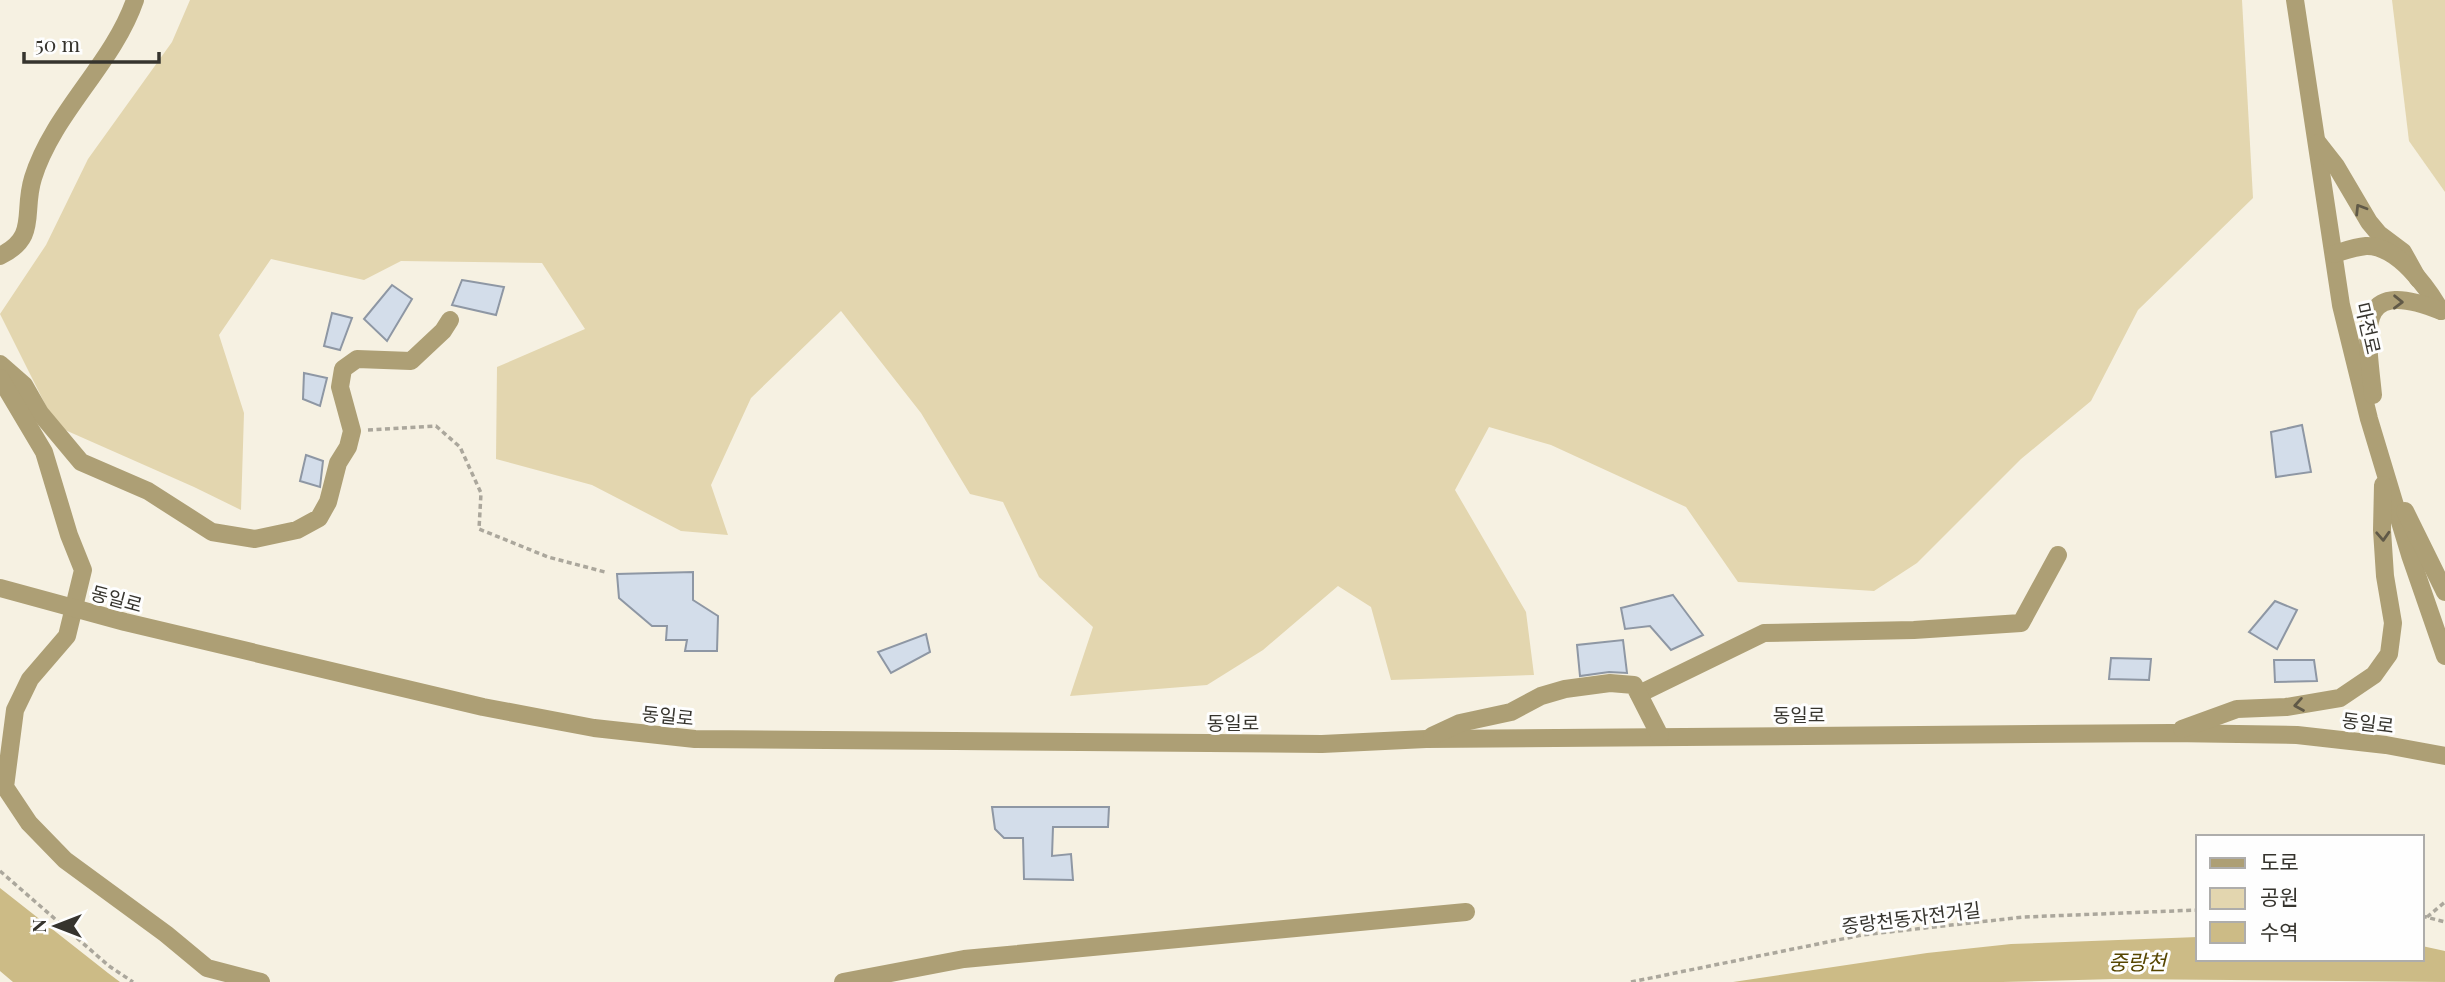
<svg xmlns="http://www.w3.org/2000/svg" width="2445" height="982" viewBox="0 0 2445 982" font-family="'Playfair Display','Noto Sans KR',serif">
  <rect width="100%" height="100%" fill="#f6f1e2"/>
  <!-- green -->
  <g fill="#e3d6af">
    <polygon points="190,0 2242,0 2253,198 2138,310 2091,401 2021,459 1917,563 1874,591 1738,582 1686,507 1551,445 1489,427 1455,490 1526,612 1534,675 1391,680 1371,607 1338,586 1263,650 1207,685 1070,696 1093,627 1039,577 1003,502 970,494 921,413 841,311 751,398 711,485 728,535 681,531 592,485 496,459 497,367 585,329 542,263 401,261 364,280 271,259 219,335 244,413 241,510 194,487 56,426 0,314 46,245 88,159 172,42"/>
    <polygon points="2392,0 2445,0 2445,192 2409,141"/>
  </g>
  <!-- water -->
  <g fill="#ccbb86">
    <polygon points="0,888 108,973 120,982 13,982 0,971"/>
    <polygon points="2198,937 2198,959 2422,959 2422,946 2445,951 2445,982 2115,979 2002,982 1733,982 1927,953 2011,944"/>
  </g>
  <!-- building -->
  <g fill="#d3ddea" stroke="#8e97a4" stroke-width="2">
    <polygon points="462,280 504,287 496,315 452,305"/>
    <polygon points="392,285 412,299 387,341 364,319"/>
    <polygon points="332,313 352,318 340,350 324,346"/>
    <polygon points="304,373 327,378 320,406 303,399"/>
    <polygon points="2302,425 2311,472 2276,477 2271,432"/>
    <polygon points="306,455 323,461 320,487 300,481"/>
    <polygon points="693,572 693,600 718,616 717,651 685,651 687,640 666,640 667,626 652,626 619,598 617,574"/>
    <polygon points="1673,595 1703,635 1671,650 1650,626 1625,629 1621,608"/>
    <polygon points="2275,601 2297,610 2277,649 2249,632"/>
    <polygon points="926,634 930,652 891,673 878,652"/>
    <polygon points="1623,640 1627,673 1609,672 1580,676 1577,645"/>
    <polygon points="2111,658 2151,659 2149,680 2109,679"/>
    <polygon points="2274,660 2314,660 2317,681 2275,682"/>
    <polygon points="992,807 1109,807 1108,827 1053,827 1052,856 1071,854 1073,880 1024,879 1023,838 1004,838 995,829"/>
  </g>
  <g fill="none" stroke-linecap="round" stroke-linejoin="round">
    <!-- path -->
    <g stroke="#aba79c" stroke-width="3.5" stroke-dasharray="5 3.5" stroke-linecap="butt">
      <polyline points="368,430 436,426 460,447 481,493 479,529 548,557 605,572"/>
      <polyline points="0,871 109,966 133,982"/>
      <polyline points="2422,916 2445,922"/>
      <polyline points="2427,917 2445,902"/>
      <polyline points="1631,982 1862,935 2024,917 2198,910"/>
    </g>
    <!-- minor -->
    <g stroke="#ad9f75" stroke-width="18">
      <polyline points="2295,0 2341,305 2369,419 2410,555 2445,656"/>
      <polyline points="2318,143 2336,166 2369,222 2379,234 2403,252 2418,279"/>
      <path d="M2334 254C2344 251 2355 247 2366 246 2397 245 2427 287 2441 311"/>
      <path d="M0 256C39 237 22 213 33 178 53 113 113 64 135 0"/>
      <polyline points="0,364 24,385 40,413 81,462 148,491 212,532 255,539 297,530 319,518 328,502 338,463 348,447 352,431 340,387 343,369 357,359 411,361 443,331 450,320"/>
      <polyline points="0,378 44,452 69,535 83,570 67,636 30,679 15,710 5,787 29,823 65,860 166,934 207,968 261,982"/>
      <path d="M2373 395C2367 333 2352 275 2441 311"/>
      <polyline points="2405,511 2445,592"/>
      <polyline points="0,588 125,622 483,707 594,728 695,739 1322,744 1426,739 2171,733 2297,735 2386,745 2445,756"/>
      <polyline points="1639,694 1764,633 1914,630 2021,623 2058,555"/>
      <polyline points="2182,729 2237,709 2286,707 2340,698 2374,675 2389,654 2393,623 2385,576 2382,530 2383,485"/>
      <polyline points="1432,736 1460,723 1511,712 1541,696 1565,689 1610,683 1634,685 1660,736"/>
      <polyline points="843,982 964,959 1466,912"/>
    </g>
  </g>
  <!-- one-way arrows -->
  <defs><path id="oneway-chevron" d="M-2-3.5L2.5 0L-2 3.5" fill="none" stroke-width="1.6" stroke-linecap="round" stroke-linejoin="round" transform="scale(1.75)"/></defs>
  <g stroke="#605947">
    <use href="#oneway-chevron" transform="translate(2360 209) rotate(-122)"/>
    <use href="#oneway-chevron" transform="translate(2398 302) rotate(1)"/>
    <use href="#oneway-chevron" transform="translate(2383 536) rotate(87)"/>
    <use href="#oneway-chevron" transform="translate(2299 705) rotate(170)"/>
  </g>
  <g text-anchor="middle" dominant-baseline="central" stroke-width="6" stroke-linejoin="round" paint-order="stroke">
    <!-- street labels -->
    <g font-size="19" fill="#36342e" stroke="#fefefe">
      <text transform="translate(2369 328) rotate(77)">마전로</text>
      <text transform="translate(117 598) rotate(15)">동일로</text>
      <text x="1799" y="714">동일로</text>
      <text transform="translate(668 715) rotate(6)">동일로</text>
      <text x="1233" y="722">동일로</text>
      <text transform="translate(2368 722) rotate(7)">동일로</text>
      <text transform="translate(1911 917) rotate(-7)">중랑천동자전거길</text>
    </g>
    <!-- water labels -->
    <g font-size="21" font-style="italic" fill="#564500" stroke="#fefefe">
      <text x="2137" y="961">중랑천</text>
    </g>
  </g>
  <!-- legend -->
  <rect x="2196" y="835" width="228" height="126" fill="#fefefe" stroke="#aeadab" stroke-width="2"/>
  <rect x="2210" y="858" width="35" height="10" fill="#ad9f75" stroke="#aeadab" stroke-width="2"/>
  <text x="2260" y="870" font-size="21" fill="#36342e">도로</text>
  <rect x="2210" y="888" width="35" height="21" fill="#e3d6af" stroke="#aeadab" stroke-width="2"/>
  <text x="2260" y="905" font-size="21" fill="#36342e">공원</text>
  <rect x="2210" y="922" width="35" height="21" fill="#ccbb86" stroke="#aeadab" stroke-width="2"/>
  <text x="2260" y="940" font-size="21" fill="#36342e">수역</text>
  <!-- north arrow -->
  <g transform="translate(56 926) rotate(270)" stroke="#fefefe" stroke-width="5" paint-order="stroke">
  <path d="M0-5L12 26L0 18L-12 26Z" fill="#36342e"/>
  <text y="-10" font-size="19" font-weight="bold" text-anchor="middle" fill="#36342e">N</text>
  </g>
  <!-- scale -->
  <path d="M24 52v10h135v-10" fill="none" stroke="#36342e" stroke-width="3.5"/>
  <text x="35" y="52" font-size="21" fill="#36342e" stroke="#fefefe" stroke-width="5" paint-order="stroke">50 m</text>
</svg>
